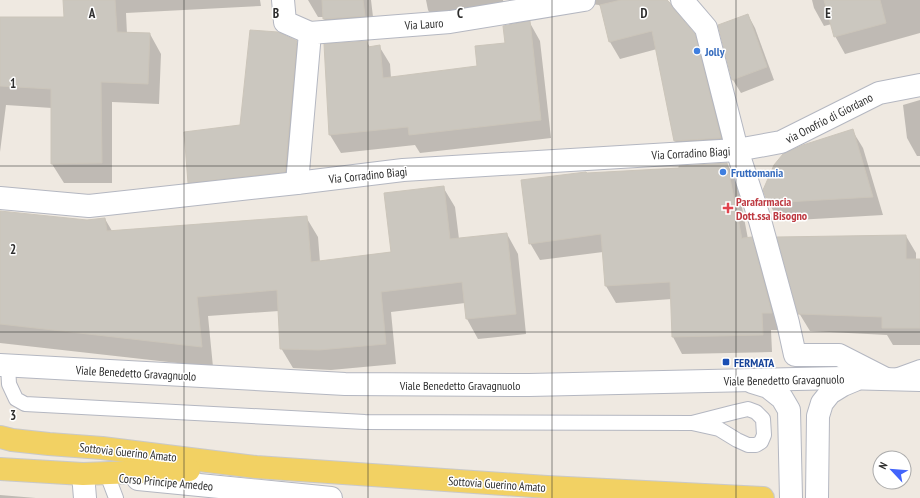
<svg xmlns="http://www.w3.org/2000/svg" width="920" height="498" viewBox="0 0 920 498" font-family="'PT Sans Narrow',sans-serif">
  <rect width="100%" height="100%" fill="#efe9e1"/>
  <!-- shadow -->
  <g fill="#0003">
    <polygon points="64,0 260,0 261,6 126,13 127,34 150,34 161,54 159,104 112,102 112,183 64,183 52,164 52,108 6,105 0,152 0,18 65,18"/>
    <polygon points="308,0 371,0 375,34 334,37 324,19 324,17 318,17"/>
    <polygon points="426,0 503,0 505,12 439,28 428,10"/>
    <polygon points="559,0 666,0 694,34 704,52 730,155 685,158 675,141 657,49 620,59 610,42 601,7 599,5"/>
    <polygon points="812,0 920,0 920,33 845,54 835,36 832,24 824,26 814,8"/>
    <polygon points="748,15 755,28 774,80 741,93 733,80"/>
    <polygon points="530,23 540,41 551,138 420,153 415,145 341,153 330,135 367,42 370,48 379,46 390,64 391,78 478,67"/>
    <polygon points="296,42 309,64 298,194 201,204 189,182 241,126"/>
    <polygon points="920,100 920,156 917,156 907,138 903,105"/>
    <polygon points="852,130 863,148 883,215 779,221 769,203"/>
    <polygon points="727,164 737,181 748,239 751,238 761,256 781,330 771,330 772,352 682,354 673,337 672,299 616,303 606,286 603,252 540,260 530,243 586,174 680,168"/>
    <polygon points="443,187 455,207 459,239 507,234 518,254 526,334 478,339 467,319 465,303 391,312 396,364 331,370 293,368 281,348 279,311 208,316 213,367 0,343 0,212 87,221 105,219 112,231 306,217 318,237 320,262 392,252"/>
    <polygon points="906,236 916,253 916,260 920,260 920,345 893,345 887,335 810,331 799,313"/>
    <polygon points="0,495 36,498 0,498"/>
  </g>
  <!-- building -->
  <g fill="#cbc7bf" stroke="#cbc5ba">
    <polygon points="63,0 115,0 117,32 150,33 148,84 101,82 102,163 51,164 51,89 0,86 0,17 64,17"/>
    <polygon points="322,0 363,0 365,16 323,19"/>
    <polygon points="621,0 667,0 670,3 673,8 695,34 721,138 674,141 652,31 609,42 600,5"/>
    <polygon points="824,0 880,0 886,23 834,37"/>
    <polygon points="748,14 767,67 732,80 718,25"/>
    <polygon points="530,21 541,120 409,135 408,127 329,135 324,44 367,41 368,47 380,45 383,78 477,66 475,46 505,43 503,26"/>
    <polygon points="250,30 278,32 297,41 285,172 188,183 184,132 240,125"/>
    <polygon points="853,129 873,197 768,203 763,190 774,165 783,154 803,145"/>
    <polygon points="727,163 742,239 743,238 752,237 772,313 762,313 763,335 672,337 670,282 605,286 601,234 529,244 521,180 586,172 587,173 679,168 679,166"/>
    <polygon points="444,186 450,239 507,233 516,314 466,319 462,282 381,292 386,344 319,350 280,349 277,290 197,297 202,347 0,324 0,211 87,220 105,218 107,231 307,216 311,262 391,252 384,193"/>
    <polygon points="906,235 906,259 920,259 920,328 882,328 882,317 798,314 777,237"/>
  </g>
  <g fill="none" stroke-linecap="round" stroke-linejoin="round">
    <defs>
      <g id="lane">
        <polyline points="8,365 9,384 16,399 25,404 365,422 692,423 719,429 737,440 748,445 756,445 761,442 764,435 763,419 756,412 748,409 735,412 692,423"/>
        <polyline points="898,375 920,367"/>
        <polyline points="108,477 116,498"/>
      </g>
      <g id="street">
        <polyline points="283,0 285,22 310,33"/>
        <polyline points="682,0 706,28 737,150 759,217 788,323 795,355 839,355 886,379"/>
        <polyline points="297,183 310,33 450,22 584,0"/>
        <polyline points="0,198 89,206 297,183 403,170 737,150 781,142 879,93 920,85"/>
        <polyline points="83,474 85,498"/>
      </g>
      <g id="secondary">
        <polyline points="0,365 345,384 529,385 843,378 920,380"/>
        <polyline points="752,382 768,387 782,398 789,410 791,498"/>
        <polyline points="138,479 331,498"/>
        <polyline points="817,498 818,416 822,403 830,393 843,385 855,380"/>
      </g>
      <g id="primary">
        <polyline points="0,437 12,440 49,444 102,448 256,467 547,487 763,498"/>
        <polyline points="0,469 83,474 189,470"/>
      </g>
    </defs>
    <!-- lane casing -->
    <use href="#lane" stroke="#b4b7c1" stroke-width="16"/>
    <!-- street casing -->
    <use href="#street" stroke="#b4b7c1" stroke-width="24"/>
    <!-- secondary casing -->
    <use href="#secondary" stroke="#b4b7c1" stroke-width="24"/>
    <!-- primary casing -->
    <use href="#primary" stroke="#c9c9c9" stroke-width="24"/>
    <!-- lane -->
    <use href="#lane" stroke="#fff" stroke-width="14"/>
    <!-- street -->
    <use href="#street" stroke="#fff" stroke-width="22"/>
    <!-- secondary -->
    <use href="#secondary" stroke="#fff" stroke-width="22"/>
    <!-- primary -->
    <use href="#primary" stroke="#f2d163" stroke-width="22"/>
  </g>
  <!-- grid -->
  <path fill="none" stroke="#2e2e2e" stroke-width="1" stroke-opacity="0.55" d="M184 0V498M368 0V498M552 0V498M736 0V498M0 166H920M0 332H920"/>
  <!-- markers -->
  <g fill="#3f7fe0" stroke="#fff" stroke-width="1.5">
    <circle cx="697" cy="51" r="4"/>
    <circle cx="723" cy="172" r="4"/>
  </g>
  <path fill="#e0444e" stroke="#fff" stroke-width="1.5" d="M726 202h4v4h4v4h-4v4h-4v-4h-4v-4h4z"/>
  <rect fill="#1a4fb4" stroke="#fff" stroke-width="1.5" x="722" y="358" width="8" height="8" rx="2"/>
  <g text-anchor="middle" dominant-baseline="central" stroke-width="3" stroke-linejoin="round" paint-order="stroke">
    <!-- street labels -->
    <g font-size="12" fill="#2e2e2e" stroke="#fff">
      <text transform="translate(424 24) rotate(-4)">Via Lauro</text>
      <text transform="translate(829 118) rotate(-27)">via Onofrio di Giordano</text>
      <text transform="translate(691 153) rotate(-3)">Via Corradino Biagi</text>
      <text transform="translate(368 175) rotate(-6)">Via Corradino Biagi</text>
      <text transform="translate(136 373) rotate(3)">Viale Benedetto Gravagnuolo</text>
      <text transform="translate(784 380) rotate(-1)">Viale Benedetto Gravagnuolo</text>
      <text x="460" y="385">Viale Benedetto Gravagnuolo</text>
      <text transform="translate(128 452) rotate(6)">Sottovia Guerino Amato</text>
      <text transform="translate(166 482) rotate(5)">Corso Principe Amedeo</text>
      <text transform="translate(497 484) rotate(4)">Sottovia Guerino Amato</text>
    </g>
    <!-- shop labels -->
    <g font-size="12" font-weight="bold" fill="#366cbe" stroke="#fff" text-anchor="start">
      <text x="705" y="51">Jolly</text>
      <text x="731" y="172">Fruttomania</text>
    </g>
    <!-- health labels -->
    <g font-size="12" font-weight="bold" fill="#be3a42" stroke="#fff" text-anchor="start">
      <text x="736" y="201">Parafarmacia<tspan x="736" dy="14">Dott.ssa Bisogno</tspan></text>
    </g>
    <!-- transit labels -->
    <g font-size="12" font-weight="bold" fill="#164399" stroke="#fff" text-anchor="start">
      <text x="734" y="362">FERMATA</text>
    </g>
  </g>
  <g font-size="13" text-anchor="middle" font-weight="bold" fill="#2e2e2e" stroke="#fff" stroke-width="3" stroke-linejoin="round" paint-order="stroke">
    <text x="92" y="18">A</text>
    <text x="276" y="18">B</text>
    <text x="460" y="18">C</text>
    <text x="644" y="18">D</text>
    <text x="828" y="18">E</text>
    <text x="13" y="88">1</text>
    <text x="13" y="254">2</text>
    <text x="13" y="420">3</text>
  </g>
  <!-- north arrow -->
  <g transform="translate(892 470) rotate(296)"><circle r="19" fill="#ffffff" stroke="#ababab"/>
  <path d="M0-3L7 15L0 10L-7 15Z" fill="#4264fb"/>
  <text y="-6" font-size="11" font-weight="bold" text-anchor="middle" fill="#2e2e2e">N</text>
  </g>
</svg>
